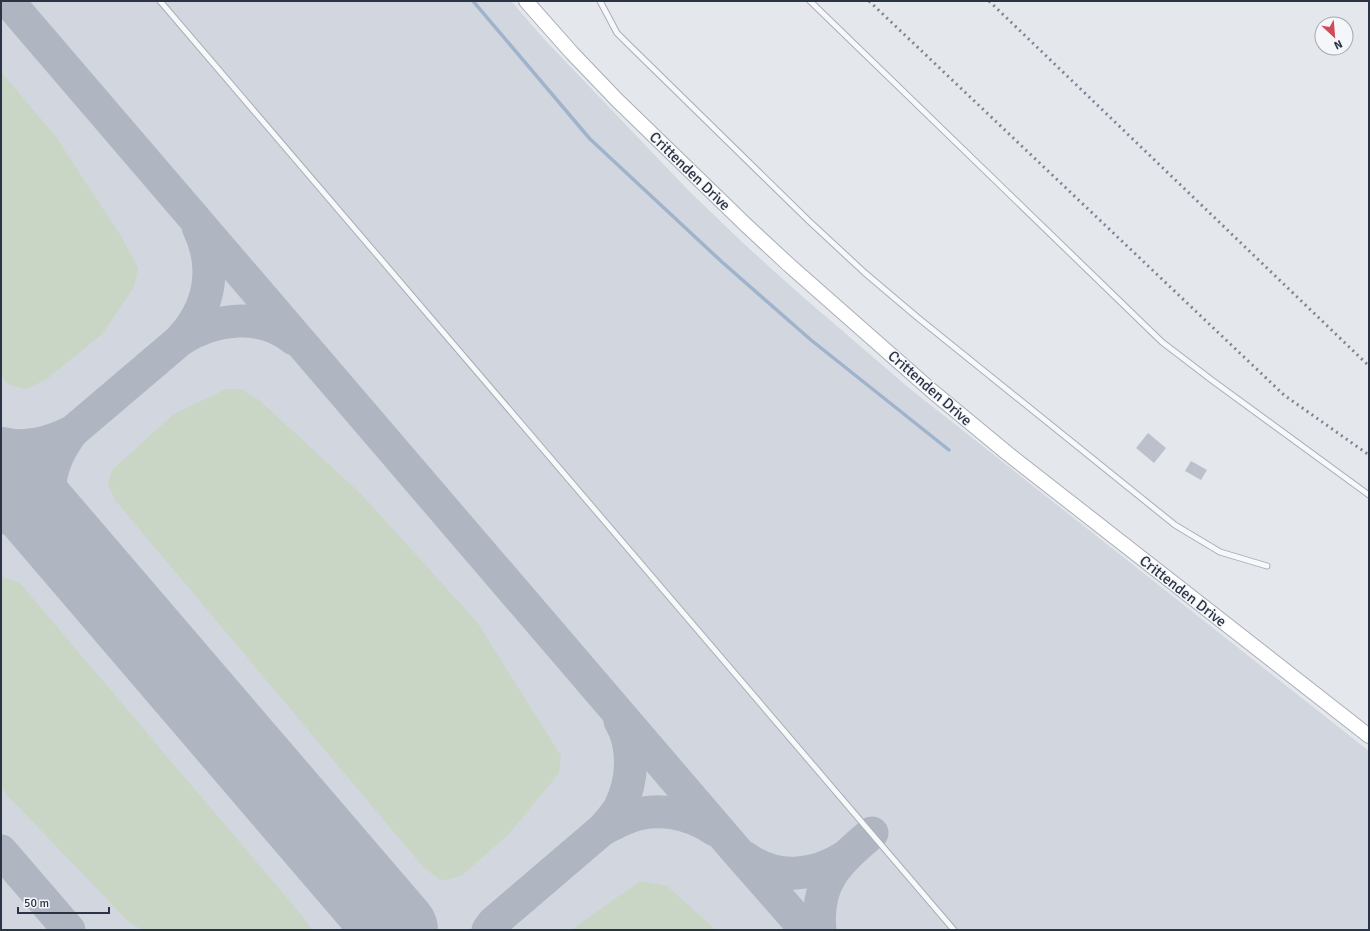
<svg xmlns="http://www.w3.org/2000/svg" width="1370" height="931" viewBox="0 0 1370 931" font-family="Signika,sans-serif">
  <rect width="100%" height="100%" fill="#e4e7ec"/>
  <!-- built -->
  <polygon fill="#d2d6de" points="1,1 511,1 544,39 689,191 742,242 796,291 909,388 1369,751 1369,930 1,930"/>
  <!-- green -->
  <g fill="#c9d6c5">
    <polygon points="1,72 54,134 121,236 138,268 134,287 102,334 47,379 26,389 8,384 1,376"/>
    <polygon points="226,389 241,389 259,400 361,494 477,622 561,756 559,773 509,834 462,875 442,881 424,868 115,500 108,484 112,470 174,414"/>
    <polygon points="1,577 19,582 304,918 312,930 142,930 128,921 7,795 1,787"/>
    <polygon points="640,881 667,886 716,930 571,930"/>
  </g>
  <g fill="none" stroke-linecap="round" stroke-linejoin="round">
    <!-- stream -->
    <polyline stroke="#9fb4cc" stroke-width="3.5" points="473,1 590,139 722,262 811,340 949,450"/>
    <!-- taxiway -->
    <g stroke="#b0b6c1" stroke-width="33">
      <polyline points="8,1 735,849 806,930"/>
      <path d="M180 340C214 318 261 312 294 339"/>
      <path d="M1 444C27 449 49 443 72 432L179 341C210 309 218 268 198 227"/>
      <path d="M1 518C28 516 50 530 69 547 62 534 54 519 51 504 46 478 57 452 72 432"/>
      <path d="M620 721C635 746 633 781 620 807 616 815 609 822 603 829 612 825 620 820 629 817 657 806 691 813 715 830"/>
      <polyline points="289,808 366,899 372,912 376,930"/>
      <polyline points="1,851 69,930"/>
      <path d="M746 858C777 881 815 876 846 856"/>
      <polyline points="375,904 402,926 411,930"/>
      <polyline points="488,930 493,923 603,829"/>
      <path d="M820 930C815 882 838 862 872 833"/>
    </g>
    <!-- runway -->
    <polyline stroke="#b0b6c1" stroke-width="82" points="1,468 397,930"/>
  </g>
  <!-- building -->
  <g fill="#bbc0ca">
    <polygon points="1148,433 1166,448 1154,463 1136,448"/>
    <polygon points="1191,461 1207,470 1201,480 1185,471"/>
  </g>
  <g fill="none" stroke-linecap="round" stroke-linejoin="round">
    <defs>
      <g id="lane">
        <polyline points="160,1 954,930"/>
        <polyline points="600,1 617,33 626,42 809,221 865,273 917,317 1175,525 1220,552 1267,566"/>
        <polyline points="810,1 1162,342 1213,381 1369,495"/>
      </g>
      <polyline id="secondary" points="526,1 572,53 617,100 747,226 789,265 932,391 1007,453 1369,736"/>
    </defs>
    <!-- lane casing -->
    <use href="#lane" stroke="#a9aeb7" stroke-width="7"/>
    <!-- secondary casing -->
    <use href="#secondary" stroke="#a9aeb7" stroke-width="16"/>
    <!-- lane -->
    <use href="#lane" stroke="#f7f8fa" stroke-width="5"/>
    <!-- secondary -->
    <use href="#secondary" stroke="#fff" stroke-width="14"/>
    <!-- rail -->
    <g stroke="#7d8696" stroke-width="3" stroke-dasharray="2 4" stroke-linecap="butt">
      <polyline points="869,1 1284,395 1369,455"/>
      <polyline points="989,1 1369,366"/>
    </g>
  </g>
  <g text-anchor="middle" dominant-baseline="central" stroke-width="3" stroke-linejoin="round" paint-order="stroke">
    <!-- street labels -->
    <g font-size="15" fill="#2b3445" stroke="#f4f6f9">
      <text transform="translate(690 171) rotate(44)">Crittenden Drive</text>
      <text transform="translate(930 388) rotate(41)">Crittenden Drive</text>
      <text transform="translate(1183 591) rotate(38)">Crittenden Drive</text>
    </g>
  </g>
  <!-- border -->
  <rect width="1370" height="931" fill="none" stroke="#2b3445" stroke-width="4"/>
  <!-- north arrow -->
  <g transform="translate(1334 36) rotate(154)"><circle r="19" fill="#f4f6f9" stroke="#a4a8b1"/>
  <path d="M0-3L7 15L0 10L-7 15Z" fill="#d1495b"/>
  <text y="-6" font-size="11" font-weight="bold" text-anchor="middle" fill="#2b3445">N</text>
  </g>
  <!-- scale -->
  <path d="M18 907v6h91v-6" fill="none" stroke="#2b3445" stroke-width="2"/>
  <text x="24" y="907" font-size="12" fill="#2b3445" stroke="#f4f6f9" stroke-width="3" paint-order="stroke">50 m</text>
</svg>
